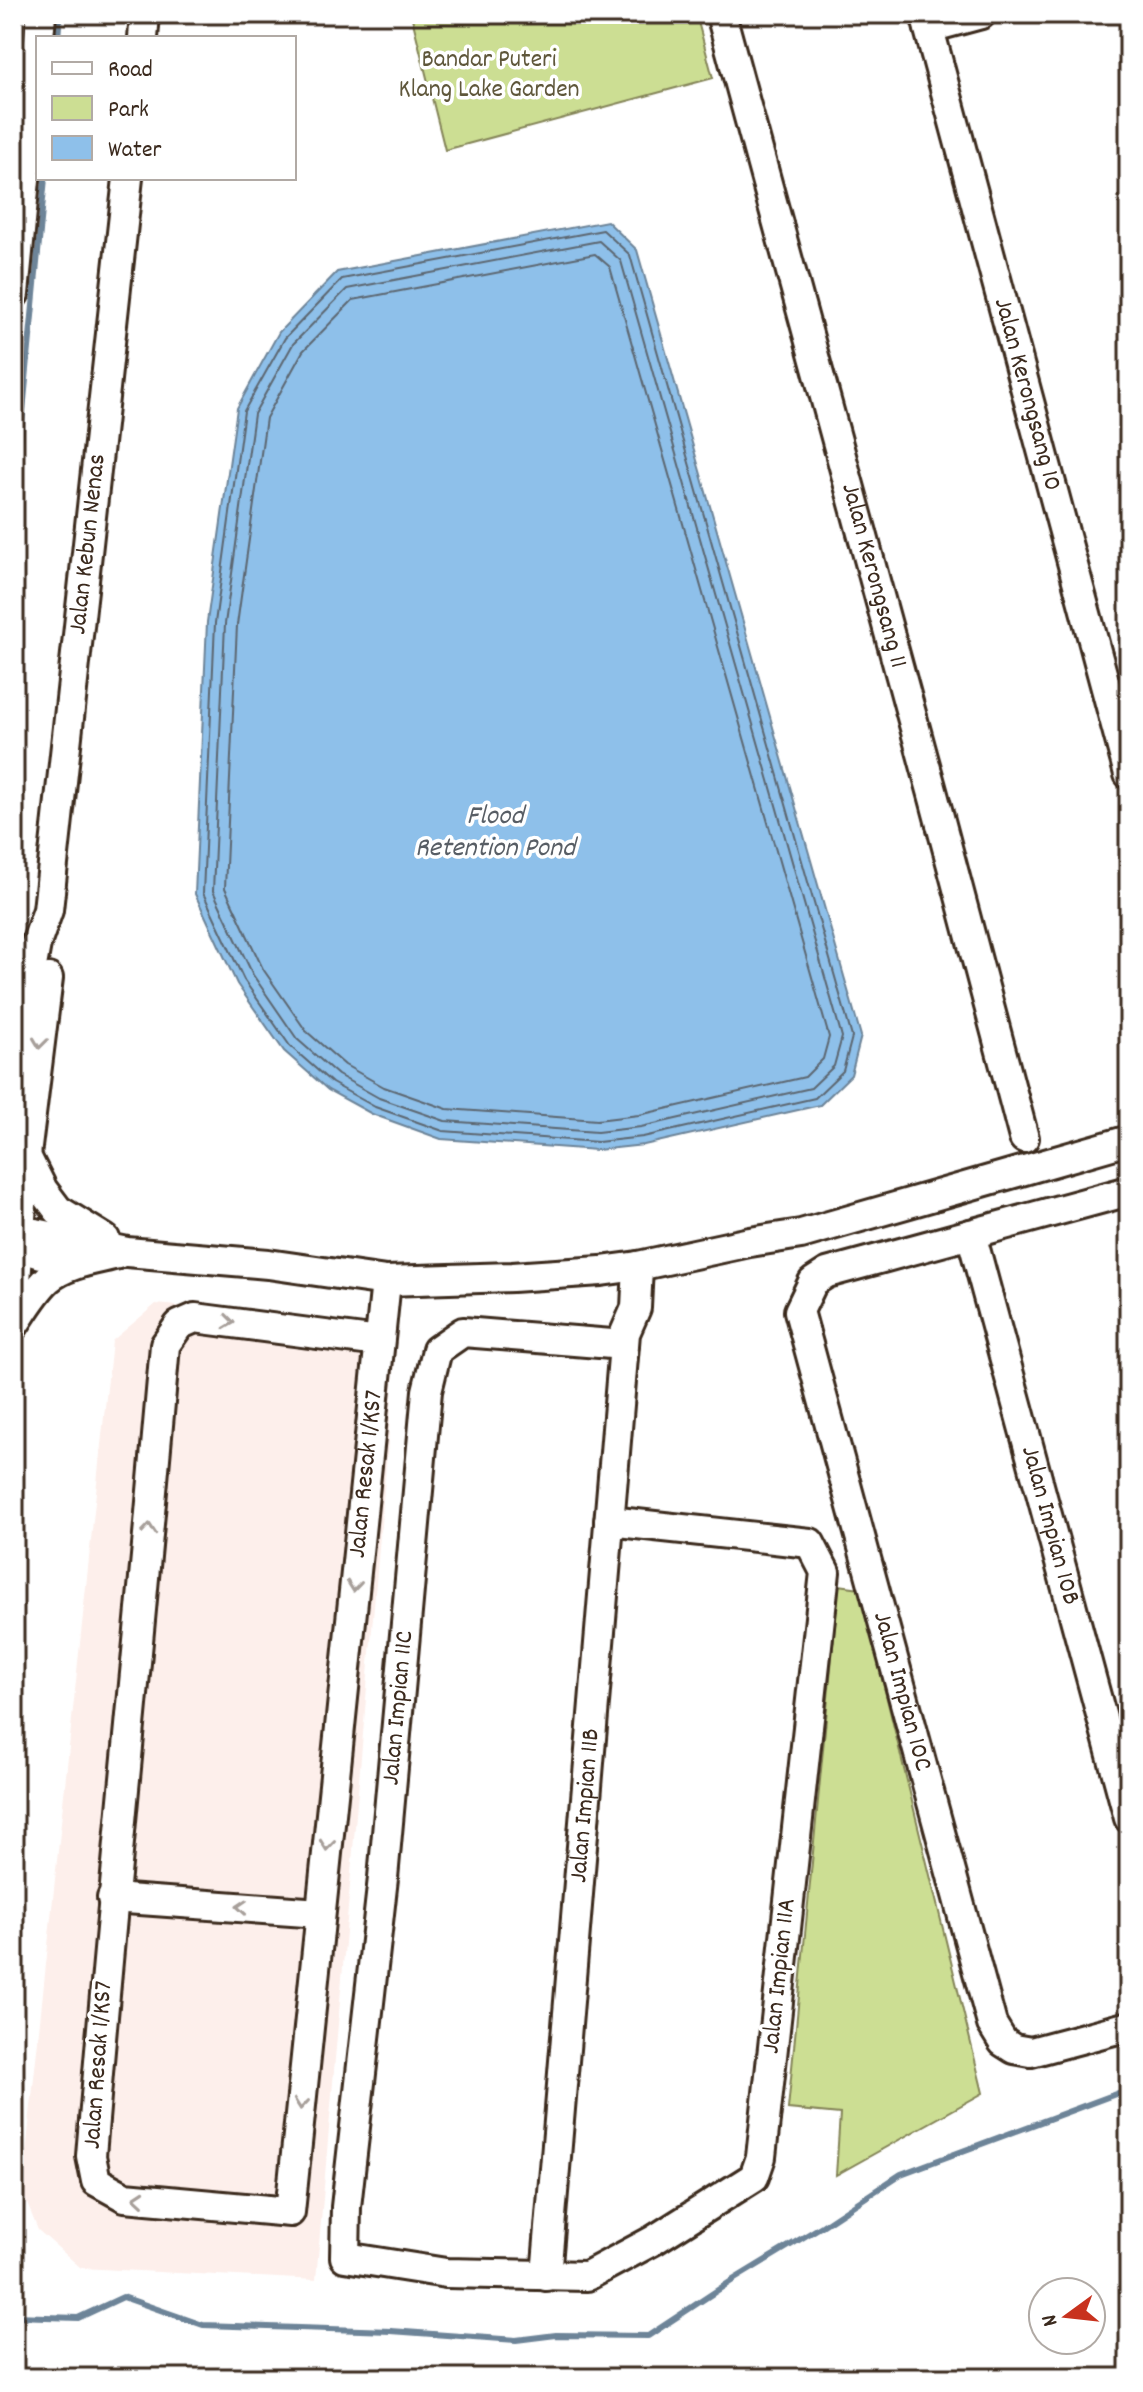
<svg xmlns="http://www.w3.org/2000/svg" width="1143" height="2392" viewBox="0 0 1143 2392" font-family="Dekko,sans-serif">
  <rect width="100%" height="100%" fill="#fff"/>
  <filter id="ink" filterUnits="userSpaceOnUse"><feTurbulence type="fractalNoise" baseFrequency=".0125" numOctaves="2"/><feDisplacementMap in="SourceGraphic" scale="16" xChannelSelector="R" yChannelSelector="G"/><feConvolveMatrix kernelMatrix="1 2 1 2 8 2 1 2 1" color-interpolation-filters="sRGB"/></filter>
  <g filter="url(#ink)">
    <!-- built -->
    <polygon fill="#fdefeb" points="156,1304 398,1327 316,2280 81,2268 38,2230 22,2191 112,1341"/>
    <!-- green -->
    <g fill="#ccde93" stroke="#848458" stroke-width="2">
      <polygon points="411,14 696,14 713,78 445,150"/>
      <polygon points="839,1585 860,1588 983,2093 836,2175 840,2114 788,2109"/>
    </g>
    <!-- water -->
    <polygon fill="#8ec0ea" stroke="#6d8498" stroke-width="2" points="607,221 637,250 861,1036 851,1075 820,1105 644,1145 597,1150 441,1139 372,1114 328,1090 284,1051 237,984 195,894 207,622 237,408 279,332 337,272"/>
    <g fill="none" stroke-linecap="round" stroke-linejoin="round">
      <!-- shore -->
      <g stroke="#5c6670" stroke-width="2">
        <polygon points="603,230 630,255 852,1037 843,1071 815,1098 643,1137 598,1142 443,1131 375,1107 332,1083 290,1046 244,980 203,893 215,623 244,411 285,338 342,279"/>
        <polygon points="599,241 621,261 842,1037 834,1066 811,1088 641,1127 597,1132 445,1121 379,1098 338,1075 297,1039 253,975 213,891 225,624 254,414 293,344 347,289"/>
        <polygon points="595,254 610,267 829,1037 823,1059 805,1077 639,1115 597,1120 447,1109 384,1087 345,1065 306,1031 263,969 225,888 237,625 266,418 303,351 353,300"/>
      </g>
      <!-- stream -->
      <g stroke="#6d8498" stroke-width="6">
        <polyline points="58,38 60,14"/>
        <polyline points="14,507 45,178"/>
        <polyline points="14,2316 78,2318 123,2297 203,2325 391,2331 516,2340 556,2335 648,2336 733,2280 822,2226 901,2174 1129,2089"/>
      </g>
      <defs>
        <g id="minor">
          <path id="s1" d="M721 14 934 798 1024 1138"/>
          <path id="s2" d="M925 14 1129 774"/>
          <polyline points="929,28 981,14"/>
          <polyline points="39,38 41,14"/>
          <polyline points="143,38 145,14"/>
          <polyline points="14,294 38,44"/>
          <path id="s3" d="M14 1064 36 944 48 910 128 178"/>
          <polyline points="26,1156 43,1190 58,1210 105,1239"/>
          <path id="s4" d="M1129 1191 827 1273 813 1282 799 1311 992 2024 1003 2042 1014 2049 1031 2052 1129 2026"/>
          <path d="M14 1233C31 1262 57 1255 86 1253"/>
          <path id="s5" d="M971 1234 1129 1818"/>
          <polyline points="14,1244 29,1233 35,1233 127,1252 268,1264 386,1281 512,1277 601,1271 638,1266 750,1242 801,1234 1129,1140"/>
          <polyline points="14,1306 26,1155 48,978"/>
          <path d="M14 1325C24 1310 35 1291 48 1279 67 1263 95 1260 118 1254"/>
          <path id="s6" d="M379 1342 195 1318 179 1325 165 1345C142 1616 113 1886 91 2156L96 2181 125 2197 290 2212 386 1281"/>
          <path id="s7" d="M609 1521 810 1543 825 1572 761 2157 754 2177 654 2240 587 2276 446 2273 345 2257 346 2207 383 1878 427 1391 437 1350 463 1332 624 1345"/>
          <polyline points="112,1898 320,1913"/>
          <path id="s8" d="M546 2276 624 1345 625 1333 636 1308 638 1266"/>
        </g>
      </defs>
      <!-- minor casing -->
      <use href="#minor" stroke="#3b2a1e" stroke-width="34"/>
      <!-- minor -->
      <use href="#minor" stroke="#fff" stroke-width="28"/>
    </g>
    <!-- one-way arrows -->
    <defs><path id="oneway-chevron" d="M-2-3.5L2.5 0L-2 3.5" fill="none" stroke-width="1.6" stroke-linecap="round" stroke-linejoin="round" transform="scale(2)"/></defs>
    <g stroke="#a79f9a">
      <use href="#oneway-chevron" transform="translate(40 1043) rotate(97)"/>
      <use href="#oneway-chevron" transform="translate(229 1322) rotate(7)"/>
      <use href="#oneway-chevron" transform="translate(149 1529) rotate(-85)"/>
      <use href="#oneway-chevron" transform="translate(354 1586) rotate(96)"/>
      <use href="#oneway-chevron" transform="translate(327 1845) rotate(96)"/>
      <use href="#oneway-chevron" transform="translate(242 1907) rotate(-176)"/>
      <use href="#oneway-chevron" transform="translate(301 2104) rotate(96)"/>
      <use href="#oneway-chevron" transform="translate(139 2198) rotate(-175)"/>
    </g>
  </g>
  <g text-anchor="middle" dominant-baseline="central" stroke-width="7" stroke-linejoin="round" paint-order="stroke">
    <!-- park labels -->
    <g font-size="26" fill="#5f573b" stroke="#fff">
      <text x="489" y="60">Bandar Puteri<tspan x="489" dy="30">Klang Lake Garden</tspan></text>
    </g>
    <!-- street labels -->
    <g font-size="26" fill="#3b2a1e" stroke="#fff">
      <text stroke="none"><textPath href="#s2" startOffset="394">Jalan Kerongsang 10</textPath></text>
      <text stroke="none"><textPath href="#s3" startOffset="526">Jalan Kebun Nenas</textPath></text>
      <text stroke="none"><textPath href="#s1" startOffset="582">Jalan Kerongsang 11</textPath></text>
      <text stroke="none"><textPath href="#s6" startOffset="2008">Jalan Resak 1/KS7</textPath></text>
      <text stroke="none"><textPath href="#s5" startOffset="302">Jalan Impian 10B</textPath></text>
      <text stroke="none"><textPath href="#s4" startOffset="756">Jalan Impian 10C</textPath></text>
      <text stroke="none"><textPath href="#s7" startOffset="1834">Jalan Impian 11C</textPath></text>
      <text stroke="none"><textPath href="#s8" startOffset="472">Jalan Impian 11B</textPath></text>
      <text transform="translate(780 1976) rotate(-84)">Jalan Impian 11A</text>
      <text transform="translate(99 2065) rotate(-86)">Jalan Resak 1/KS7</text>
    </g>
    <!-- water labels -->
    <g font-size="28" font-style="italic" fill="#585e65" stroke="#fff">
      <text x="495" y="818">Flood<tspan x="495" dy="32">Retention Pond</tspan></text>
    </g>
  </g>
  <!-- margin -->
  <rect width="1143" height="2392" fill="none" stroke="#fff" stroke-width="48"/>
  <rect x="24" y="24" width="1095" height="2344" fill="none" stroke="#3b2a1e" stroke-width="3" filter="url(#ink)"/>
  <!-- legend -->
  <rect x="36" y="36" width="260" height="144" fill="#ffffff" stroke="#b1aaa5" stroke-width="2"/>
  <rect x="52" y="62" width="40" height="12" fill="#ffffff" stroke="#b1aaa5" stroke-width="2"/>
  <text x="108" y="76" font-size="24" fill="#3b2a1e">Road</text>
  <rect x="52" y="96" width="40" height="24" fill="#ccde93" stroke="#b1aaa5" stroke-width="2"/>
  <text x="108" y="116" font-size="24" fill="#3b2a1e">Park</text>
  <rect x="52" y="136" width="40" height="24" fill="#8ec0ea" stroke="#b1aaa5" stroke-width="2"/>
  <text x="108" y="156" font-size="24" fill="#3b2a1e">Water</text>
  <!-- north arrow -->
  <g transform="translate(1067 2316) rotate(255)"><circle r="38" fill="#ffffff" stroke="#b1aaa5" stroke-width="2"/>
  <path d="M0-6L14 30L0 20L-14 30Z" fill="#c8321e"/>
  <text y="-12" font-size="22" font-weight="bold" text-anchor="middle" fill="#3b2a1e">N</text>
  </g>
</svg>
